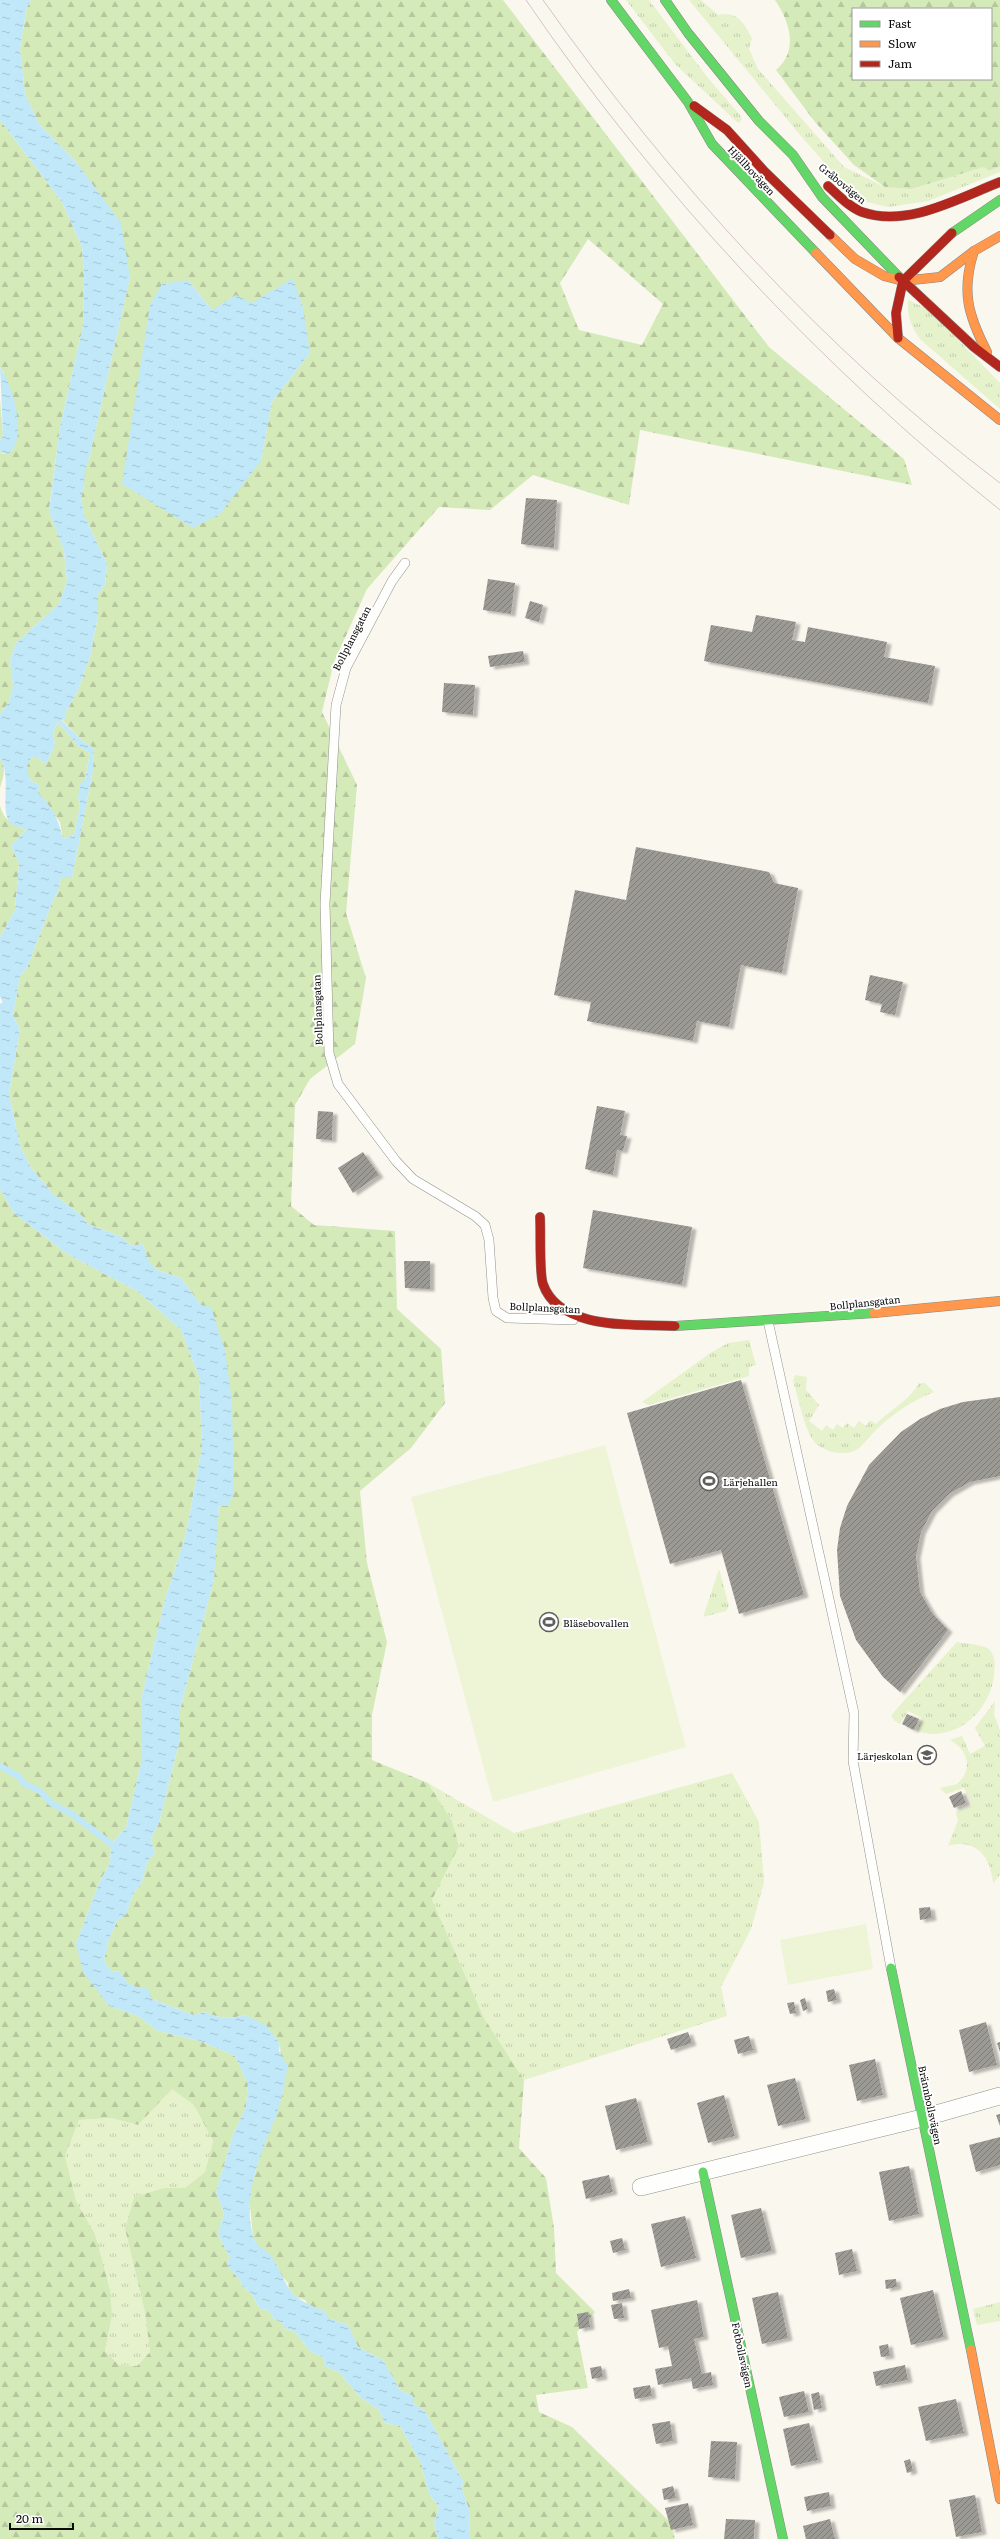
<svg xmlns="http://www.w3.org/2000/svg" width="1000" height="2539" viewBox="0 0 1000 2539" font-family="Literata,serif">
  <defs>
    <pattern id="grass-tufts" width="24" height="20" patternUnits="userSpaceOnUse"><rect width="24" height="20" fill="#e5f2cb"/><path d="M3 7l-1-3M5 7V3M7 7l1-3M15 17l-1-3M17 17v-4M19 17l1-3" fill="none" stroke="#c3cead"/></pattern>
    <pattern id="forest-firs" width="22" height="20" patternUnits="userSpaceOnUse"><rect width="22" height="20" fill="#d5eab9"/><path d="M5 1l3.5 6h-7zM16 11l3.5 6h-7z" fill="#b6c79e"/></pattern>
    <pattern id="water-ripples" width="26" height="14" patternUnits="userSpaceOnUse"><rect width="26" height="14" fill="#c1e8f8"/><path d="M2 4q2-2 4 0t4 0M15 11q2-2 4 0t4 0" fill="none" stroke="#a4c6d3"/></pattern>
    <pattern id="building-hatch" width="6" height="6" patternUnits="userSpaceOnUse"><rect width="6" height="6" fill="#9c9a95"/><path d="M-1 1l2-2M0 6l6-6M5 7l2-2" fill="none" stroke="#7d7c78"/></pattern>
    <filter id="shadow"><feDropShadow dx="4.5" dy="2.5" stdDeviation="1" flood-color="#0004"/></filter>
  </defs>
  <rect width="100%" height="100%" fill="#faf7ee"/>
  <!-- grass -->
  <g fill="url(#grass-tufts)">
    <polygon points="626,0 649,0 708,78 739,114 742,118 740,122 737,122 675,64"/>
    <path d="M689 0H701L718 15C737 10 744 23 752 38L749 49 758 69 844 167 885 187 911 189 984 167 989 171 1000 166V172L928 201 888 207 867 202 837 177 800 135Z"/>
    <path d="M908 300 928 309 1000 383V409L920 339C911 326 907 316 908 300Z"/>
    <polygon points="749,1340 756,1365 749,1367 749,1376 648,1405 642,1402 712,1352 728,1343"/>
    <path d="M795 1375 807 1377 806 1390 819 1405 809 1421 822 1431 826 1425 833 1430 837 1424 843 1428 847 1423 854 1428 859 1421 866 1426 870 1420 876 1424C891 1409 908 1402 919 1383H925L934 1392C913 1400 894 1413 878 1428 870 1435 863 1447 854 1451 839 1457 818 1450 811 1437 802 1420 799 1399 793 1381Z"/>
    <polygon points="719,1569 729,1606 726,1611 703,1617"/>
    <path d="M957 1642C966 1644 979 1644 987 1648 991 1650 992 1654 994 1658 1000 1703 960 1745 917 1731L922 1718 908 1711 900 1724 895 1721 891 1716 893 1713Z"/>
    <path d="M995 1701 994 1715 1000 1730V1875L993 1883C991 1856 975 1838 948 1846L958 1821 956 1812 972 1805 964 1788 946 1794 940 1788 957 1784C974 1769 968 1750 950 1740L962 1736 970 1754 985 1746 975 1728Z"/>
    <polygon points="732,1773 759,1822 764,1882 751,1929 721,1987 727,2016 524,2080 484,2018 432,1900 459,1846 452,1821 428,1783 514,1833"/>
    <polygon points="172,2088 194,2105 213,2141 205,2172 185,2188 164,2188 134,2197 125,2229 145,2312 150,2352 137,2366 119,2365 105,2351 112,2316 95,2234 76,2201 65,2156 79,2120 111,2118 138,2125"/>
    <polygon points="1000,2302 1000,2321 977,2325 973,2309"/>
  </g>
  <!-- forest -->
  <g fill="url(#forest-firs)" fill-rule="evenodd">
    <path d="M31 0H503L769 347 904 459 912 485 640 430 629 505 533 475 490 510 439 507 367 589 334 662 322 712 357 785 346 913 366 978 355 1044 310 1079 295 1105 291 1206 314 1225 395 1231 397 1309 441 1349 445 1403 411 1448 360 1491 367 1563 387 1642 372 1715V1760L428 1783 452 1821 459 1846 432 1900 484 2018 524 2080 519 2148 546 2178 554 2228 556 2273 595 2312 577 2332 588 2388 536 2395 539 2412 572 2427 671 2523 675 2539H469L470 2513 462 2489 463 2481 425 2411 413 2403V2396L400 2390 383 2360 358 2347 348 2325 327 2318 325 2311 309 2306 305 2300 296 2297 289 2289 288 2283 259 2249 253 2237 249 2196 263 2144 275 2118 283 2091 280 2044 274 2036 245 2015C230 2019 219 2019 205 2012L193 2015 152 1999 129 1985 119 1971 112 1972 104 1961 108 1942 117 1921 126 1914 133 1894 141 1884 148 1861 155 1853 151 1839 159 1823 180 1739V1710L214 1579 217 1522 232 1427V1403L201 1305 181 1278 157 1270 148 1261 143 1244 132 1246 120 1236 88 1224 82 1216 53 1194 31 1168 20 1146 9 1094 20 1029 13 1016 20 976 27 968 54 898 58 892 61 878H72L93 770 94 748 84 742 61 719 65 720V714L78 690 90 657 98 616V594L105 585 107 564 84 515 81 497 84 486V471L89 459 130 277 77 163 39 124 25 94 20 48 27 7ZM588 239 663 304 642 345 579 330 560 283ZM188 280 212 310 252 303 310 353 272 402 261 461Z"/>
    <path d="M775 0H1000V166L989 171 984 167 911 189 885 187 854 165 815 122 776 70C799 51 790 22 775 0ZM853 9H991V79H853Z"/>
    <polygon points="0,120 62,202 82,247 84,277 83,326 60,427 49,510 64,551 67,581 59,604 16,643 10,660 13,686 9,702 0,714 0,452 4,454 4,373 0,367"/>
    <polygon points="0,399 3,434 0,441"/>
    <path d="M58 722 78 746 90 753 85 780 78 797 80 806 74 835 63 839 60 822 38 793 40 786 29 779C25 769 25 762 35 756L46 764 55 745 53 732Z"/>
    <path d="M0 758C7 769 3 777 0 788Z"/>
    <path d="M0 805C3 820 13 824 26 830L11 846 19 863 15 910 0 937Z"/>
    <path d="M0 1189 14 1213 67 1254 137 1291 181 1330 199 1377 202 1447 186 1534 165 1600 141 1699V1763L126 1828 111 1844 110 1863 99 1883 76 1944 109 2006 138 2016 158 2031 200 2041 235 2056 248 2084 246 2107 233 2135 216 2192 224 2213 218 2234 229 2256 228 2266 241 2282 242 2286 251 2293 261 2310 267 2309 274 2319 284 2324V2328L295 2332 311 2352 323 2357 326 2367 339 2372 360 2397 378 2409 385 2423 400 2426 421 2463 429 2494 439 2507 434 2523 438 2539H0ZM172 2089 194 2105 213 2141 205 2172 185 2188H164L134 2197 125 2229 145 2312 150 2352 137 2366 119 2365 105 2351 112 2316 110 2290 95 2234 76 2201 65 2156 79 2120 111 2118 138 2125Z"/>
  </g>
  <!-- pitch -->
  <g fill="#eef5d6">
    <polygon points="605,1445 686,1747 493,1802 411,1497"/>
    <polygon points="866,1924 873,1969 788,1985 780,1940"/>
  </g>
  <!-- water -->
  <g fill="url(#water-ripples)" fill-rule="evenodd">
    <path d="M0 0H31L27 7 20 48 25 94 39 124 77 163 121 223 130 277 89 459 85 471 84 486 81 497 84 515 107 564 105 585 98 594V616L90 657 78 690 65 714V720H61L84 742 94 748 93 770 72 878H61L58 892 54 898 27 968 20 976 13 1016 20 1029 9 1094 20 1146 31 1168 53 1194 82 1216 88 1224 120 1236 132 1246 143 1244 148 1260 157 1270 181 1278 201 1305 211 1307 225 1350 232 1403 234 1493 228 1506H219L214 1579 180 1710V1739L159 1823 151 1839 155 1853 148 1861 141 1884 133 1894 126 1914 117 1921 108 1942 104 1961 112 1972 119 1971C128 1983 131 1989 147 1987L152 1999 193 2015 205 2012C219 2019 230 2019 245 2015L266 2025 280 2044 279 2051 288 2066C284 2084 282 2102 275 2119 260 2156 242 2195 253 2236 256 2247 262 2247 269 2253 272 2256 275 2262 277 2266 282 2274 285 2283 290 2290 295 2299 315 2308 325 2311L328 2318 348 2325 358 2347 383 2360 400 2390 413 2396V2403L425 2411 463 2481 462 2489 470 2513 469 2539H438L434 2523 439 2507 429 2494 421 2463 400 2426 385 2423 378 2409 360 2397 339 2372 326 2367 323 2357 311 2352 295 2332 284 2328V2324L274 2319 267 2309 261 2310 251 2293 242 2286 241 2282 228 2266 229 2256 218 2234 224 2213 216 2192 233 2135 246 2106 248 2084 235 2056 200 2041 158 2031 138 2016 109 2006 83 1972 76 1944 99 1883 110 1863 111 1844 126 1828 141 1763V1699L165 1600 186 1534 202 1447 199 1377 181 1330 137 1291 67 1254 14 1213 0 1189V1004L3 1002 0 997V937L15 910 19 863 11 846 26 830C21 827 13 826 9 822 0 805 12 777 0 758V714L9 702 13 686 10 660 16 643 59 604 67 581 64 551 49 511 60 427 83 326 84 277 82 247 62 202 0 120ZM58 722 78 746 90 753 85 780 80 784 78 797 80 806 74 835 63 839C58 818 53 808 38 793L40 786 29 779C29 769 23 763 35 756L46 764 55 745 53 732Z"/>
    <polygon points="293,278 303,308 310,353 272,402 261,461 220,514 193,528 122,484 150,305 162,284 188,280 212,310 236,295 252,303"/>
    <path d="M0 367C12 385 29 437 9 454L0 452V441L3 434Z"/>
  </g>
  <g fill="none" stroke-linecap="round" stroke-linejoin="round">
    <!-- stream -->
    <polyline stroke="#c1e8f8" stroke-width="6" points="0,1766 20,1777 23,1783 40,1791 51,1803 72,1814 111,1844"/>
  </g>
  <!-- building -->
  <g fill="url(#building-hatch)" filter="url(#shadow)">
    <polygon points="526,498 557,500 554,548 521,544"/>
    <polygon points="488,579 515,583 511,614 483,610"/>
    <polygon points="530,601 543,605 539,622 525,618"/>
    <polygon points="756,615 796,622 792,640 805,642 808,627 887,642 884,657 935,666 928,703 704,661 711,625 752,632"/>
    <polygon points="523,651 525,662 490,667 488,656"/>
    <polygon points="444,683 475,685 473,715 442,712"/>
    <polygon points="636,847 769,872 774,883 798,888 782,973 741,965 729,1027 697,1021 693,1041 587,1021 591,1002 554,995 575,890 626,900"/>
    <polygon points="870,975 903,982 895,1015 880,1012 882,1004 865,1000"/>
    <polygon points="597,1106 625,1111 620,1135 627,1136 623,1151 617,1150 613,1175 585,1169"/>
    <polygon points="318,1111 333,1112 332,1140 316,1139"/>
    <polygon points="363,1152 379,1175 353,1193 338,1168"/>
    <polygon points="593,1210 692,1227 682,1285 583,1268"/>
    <polygon points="404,1261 430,1261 430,1289 405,1288"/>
    <polygon points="741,1380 804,1595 739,1614 721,1550 670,1564 627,1413"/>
    <polygon points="1000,1397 1000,1476 970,1482 949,1494 932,1511 921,1532 916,1556 920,1592 932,1613 948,1630 900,1692 883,1677 856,1640 840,1596 837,1550 840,1528 847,1506 869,1465 901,1432 920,1419 940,1409 963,1402"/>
    <polygon points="907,1714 919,1719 914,1730 902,1724"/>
    <polygon points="961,1791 966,1803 954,1808 949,1797"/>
    <polygon points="930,1907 932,1918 920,1920 919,1908"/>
    <polygon points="834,1989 837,2000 828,2002 826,1991"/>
    <polygon points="805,1998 808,2009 803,2011 800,2000"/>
    <polygon points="794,2002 796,2013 790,2014 787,2003"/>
    <polygon points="986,2022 997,2065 969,2072 959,2030"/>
    <polygon points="688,2032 692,2043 671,2050 667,2039"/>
    <polygon points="749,2036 753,2050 738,2054 734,2040"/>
    <polygon points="1000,2042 1000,2052 997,2043"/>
    <polygon points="875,2059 883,2095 857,2101 849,2065"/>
    <polygon points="795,2078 806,2119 778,2126 767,2085"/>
    <polygon points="724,2095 735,2136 708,2143 697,2103"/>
    <polygon points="636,2098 648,2142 616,2150 605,2106"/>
    <polygon points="1000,2114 1000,2126 996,2115"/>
    <polygon points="1000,2137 1000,2165 976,2172 969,2145"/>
    <polygon points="909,2166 919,2214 889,2221 879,2172"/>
    <polygon points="609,2175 613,2192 586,2199 582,2181"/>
    <polygon points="761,2208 772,2251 741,2258 731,2215"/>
    <polygon points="685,2216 696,2258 661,2267 651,2224"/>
    <polygon points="622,2238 625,2250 613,2253 610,2241"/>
    <polygon points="852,2249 857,2271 839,2275 835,2253"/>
    <polygon points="896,2279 897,2287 886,2289 885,2280"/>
    <polygon points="629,2289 631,2298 613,2301 612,2293"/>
    <polygon points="933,2290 944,2337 911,2345 900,2298"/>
    <polygon points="778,2292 788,2338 762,2344 752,2298"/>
    <polygon points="697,2300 704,2337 694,2339 702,2374 711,2372 713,2385 693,2389 691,2378 658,2385 655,2369 672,2366 668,2346 659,2348 651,2310"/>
    <polygon points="622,2303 624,2318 614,2319 611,2305"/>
    <polygon points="588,2312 590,2327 579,2329 577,2314"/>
    <polygon points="888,2344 890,2356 881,2357 879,2346"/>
    <polygon points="905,2365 908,2380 876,2386 873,2372"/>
    <polygon points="601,2366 603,2377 592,2379 590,2368"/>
    <polygon points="650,2385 652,2396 635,2399 633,2388"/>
    <polygon points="804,2391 809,2412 784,2417 779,2397"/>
    <polygon points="819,2392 822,2408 814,2410 811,2394"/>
    <polygon points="956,2399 964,2433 926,2441 918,2407"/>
    <polygon points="670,2421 673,2441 656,2444 652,2424"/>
    <polygon points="809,2423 818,2460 791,2466 783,2429"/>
    <polygon points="711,2441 737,2442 735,2479 708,2477"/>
    <polygon points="910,2459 913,2471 907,2473 904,2461"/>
    <polygon points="673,2486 676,2498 664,2500 662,2489"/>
    <polygon points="829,2492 831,2506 807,2511 804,2497"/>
    <polygon points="975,2495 982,2532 956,2537 949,2500"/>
    <polygon points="688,2503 693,2525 671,2530 665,2508"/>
    <polygon points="726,2519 755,2520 754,2539 724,2539"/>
    <polygon points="830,2519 835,2539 806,2539 803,2526"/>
  </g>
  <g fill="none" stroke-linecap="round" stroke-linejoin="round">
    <defs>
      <g id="lane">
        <polyline points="405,563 392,581 346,668 336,705 325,904 329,1053 338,1084 396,1161 413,1179 475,1216 485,1225 489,1240 493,1298 496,1311 507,1318 573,1320"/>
        <polyline points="768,1321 854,1713 853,1761 891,1968"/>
      </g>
      <polyline id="street" points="641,2187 922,2118 1000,2096"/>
      <g id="fast">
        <polyline points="611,0 688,102 712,144 816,253"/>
        <polyline points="665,0 688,33 759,121 793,155 822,197 899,277"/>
        <polyline points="952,233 1000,200"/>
        <polyline points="675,1326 874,1313"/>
        <polyline points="891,1968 971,2350"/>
        <polyline points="703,2172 783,2539"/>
      </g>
      <g id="slow">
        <polyline points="830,235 855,259 884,276 903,281 940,277 974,251 1000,236"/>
        <path d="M974 251C961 291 968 315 987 352"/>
        <polyline points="816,253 898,338 1000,420"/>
        <polyline points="874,1313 1000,1301"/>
        <polyline points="971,2350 1000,2499"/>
      </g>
      <g id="jam">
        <polyline points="694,106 727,130 764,171 830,235"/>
        <path d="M828 186C838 195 849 207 862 212 907 228 959 198 1000 182"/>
        <polyline points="899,277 974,347 1000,367"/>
        <polyline points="898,338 896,313 903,281 952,233"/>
        <path d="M540 1217C541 1232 539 1273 543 1284 559 1331 636 1324 675 1326"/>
      </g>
    </defs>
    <!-- lane casing -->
    <use href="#lane" stroke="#93918d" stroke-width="10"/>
    <!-- street casing -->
    <use href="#street" stroke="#93918d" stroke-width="18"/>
    <!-- fast casing -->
    <use href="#fast" stroke="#898884" stroke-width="10"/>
    <!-- slow casing -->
    <use href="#slow" stroke="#898884" stroke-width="10"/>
    <!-- jam casing -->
    <use href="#jam" stroke="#898884" stroke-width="10"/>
    <!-- lane -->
    <use href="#lane" stroke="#fefefc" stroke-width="9"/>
    <!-- street -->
    <use href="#street" stroke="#fefefc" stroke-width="17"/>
    <!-- fast -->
    <use href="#fast" stroke="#63d668" stroke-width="9"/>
    <!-- slow -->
    <use href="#slow" stroke="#ff974d" stroke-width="9"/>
    <!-- jam -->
    <use href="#jam" stroke="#b3261e" stroke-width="9"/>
    <!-- tram -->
    <g stroke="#d8c2c4" stroke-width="1">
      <path d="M526 0C657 192 819 365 1000 510"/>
      <path d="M543 0C671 181 823 349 1000 483"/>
    </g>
  </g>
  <!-- icons -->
  <defs>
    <symbol id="stadium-ring" viewBox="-11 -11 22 22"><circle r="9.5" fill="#fff" stroke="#5f5e5a" stroke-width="1.5"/><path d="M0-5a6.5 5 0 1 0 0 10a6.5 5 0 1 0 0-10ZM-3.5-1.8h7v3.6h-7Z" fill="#5f5e5a"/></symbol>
    <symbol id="school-ring" viewBox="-11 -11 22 22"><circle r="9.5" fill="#fff" stroke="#5f5e5a" stroke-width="1.5"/><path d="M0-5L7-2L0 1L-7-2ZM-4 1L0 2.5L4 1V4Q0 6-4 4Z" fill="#5f5e5a"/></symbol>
  </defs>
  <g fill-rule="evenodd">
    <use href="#stadium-ring" x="698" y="1470" width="22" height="22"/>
    <use href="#stadium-ring" x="538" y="1611" width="22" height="22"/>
    <use href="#school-ring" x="916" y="1744" width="22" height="22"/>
  </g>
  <g text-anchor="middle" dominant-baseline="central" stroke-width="4" stroke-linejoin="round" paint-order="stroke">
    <!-- street labels -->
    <g font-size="10" fill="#0b0b0b" stroke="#fff">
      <text transform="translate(752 170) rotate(47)">Hjällbovägen</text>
      <text transform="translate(843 183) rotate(39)">Gråbovägen</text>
      <text transform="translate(351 638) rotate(-63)">Bollplansgatan</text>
      <text transform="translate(317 1010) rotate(-92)">Bollplansgatan</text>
      <text transform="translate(865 1302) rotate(-6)">Bollplansgatan</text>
      <text transform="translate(545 1307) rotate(3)">Bollplansgatan</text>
      <text transform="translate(931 2105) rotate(78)">Brännbollsvägen</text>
      <text transform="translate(743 2355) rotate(78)">Fotbollsvägen</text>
    </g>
    <!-- poi labels -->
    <g font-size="10" fill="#0b0b0b" stroke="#fff" text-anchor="start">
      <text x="723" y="1481">Lärjehallen</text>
      <text x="563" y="1622">Bläsebovallen</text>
      <text x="913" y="1755" text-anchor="end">Lärjeskolan</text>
    </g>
  </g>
  <!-- legend -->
  <rect x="852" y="8" width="140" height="72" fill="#ffffff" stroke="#9d9d9d"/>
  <rect x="860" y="21" width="20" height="6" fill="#63d668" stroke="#9d9d9d"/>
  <text x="888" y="28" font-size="12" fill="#0b0b0b">Fast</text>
  <rect x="860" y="41" width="20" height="6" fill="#ff974d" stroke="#9d9d9d"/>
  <text x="888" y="48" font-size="12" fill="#0b0b0b">Slow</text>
  <rect x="860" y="61" width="20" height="6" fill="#b3261e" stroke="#9d9d9d"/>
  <text x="888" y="68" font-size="12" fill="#0b0b0b">Jam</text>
  <!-- scale -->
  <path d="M10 2523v6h63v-6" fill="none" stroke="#0b0b0b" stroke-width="2"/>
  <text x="16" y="2523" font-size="12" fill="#0b0b0b" stroke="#ffffff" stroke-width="3" paint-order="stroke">20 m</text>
</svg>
